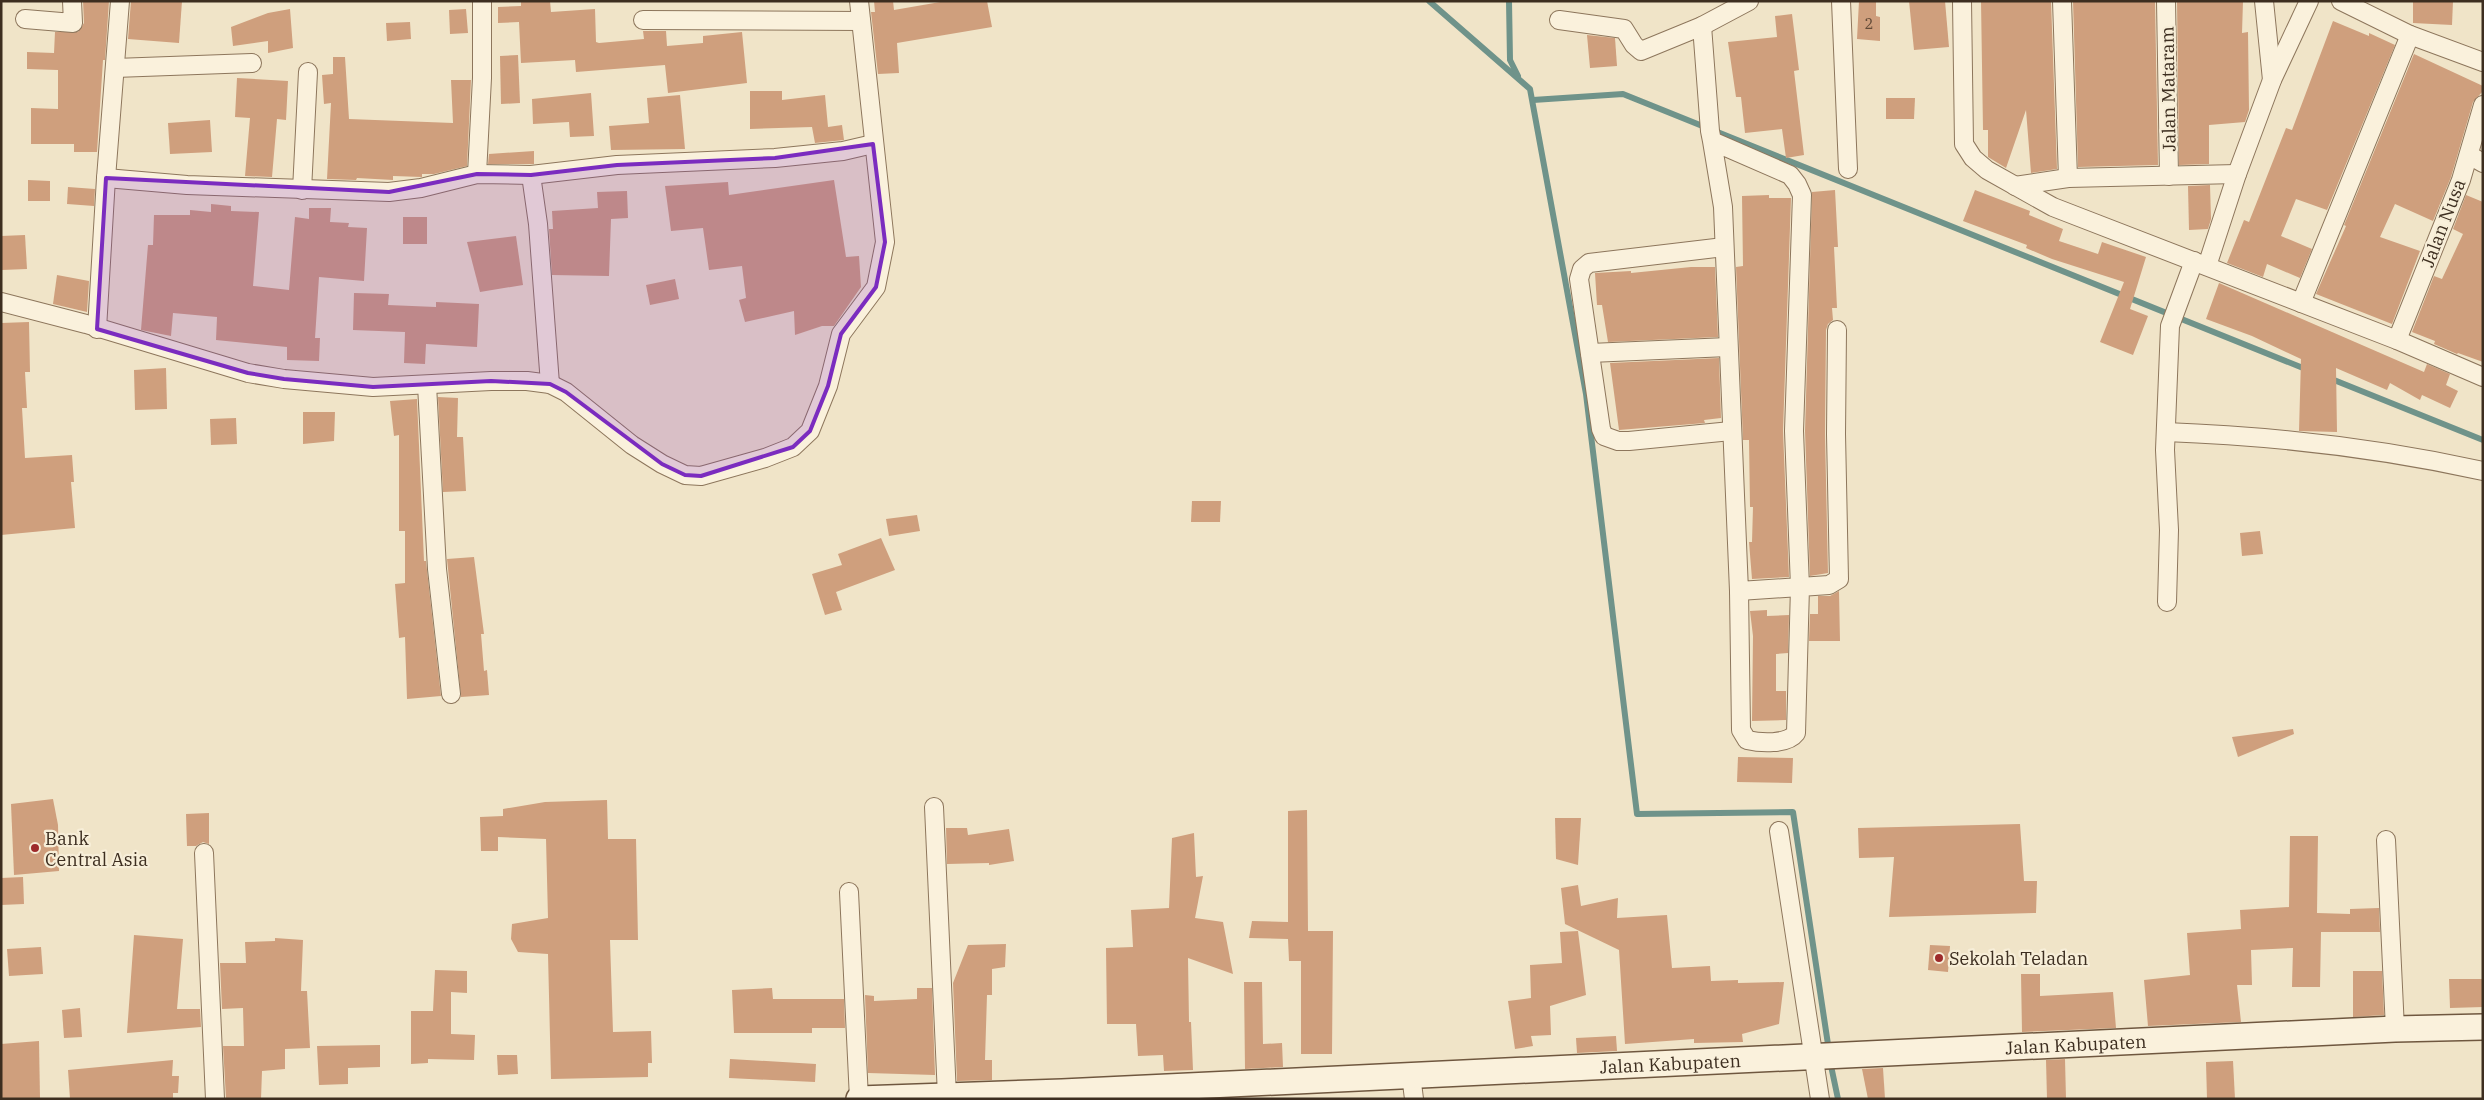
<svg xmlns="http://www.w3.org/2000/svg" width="2484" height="1100" viewBox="0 0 2484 1100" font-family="'IBM Plex Serif',serif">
  <rect width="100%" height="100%" fill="#f0e4c8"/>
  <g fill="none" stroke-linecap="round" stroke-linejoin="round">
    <!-- stream -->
    <g stroke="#6f938a" stroke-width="6">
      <polyline points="1429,1 1530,89 1586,394 1637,814 1793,812 1829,1051"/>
      <polyline points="1509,1 1510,60 1518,76"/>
      <polyline points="1533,100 1623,94 2308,370"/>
      <polyline points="2329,378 2483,440"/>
      <polyline points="1830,1061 1838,1099"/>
    </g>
  </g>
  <!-- building -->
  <g fill="#cf9f7d">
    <polygon points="83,1 109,1 105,60 103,60 97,152 74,152 74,144 31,144 31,108 58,109 58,70 27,69 27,52 54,53 55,32 78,32 84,23"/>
    <polygon points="131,1 182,1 179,43 128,39"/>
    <polygon points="521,1 550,1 551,12 595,9 596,42 599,43 644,39 643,31 666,31 667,46 703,43 703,36 742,32 747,83 668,93 665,65 576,72 575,60 521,63 519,22 498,23 498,7 521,6"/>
    <polygon points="874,1 893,1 894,10 946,1 987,1 992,27 897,43 899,73 878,74 871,12 875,12"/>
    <polygon points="1859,1 1876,1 1876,16 1880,17 1880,41 1857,39"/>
    <polygon points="1909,1 1945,1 1949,47 1914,50"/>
    <polygon points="1981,1 2051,1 2057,169 2031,173 2026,110 2006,168 1988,157 1988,130 1983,130"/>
    <polygon points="2073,1 2155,1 2158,165 2078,167"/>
    <polygon points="2177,1 2243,1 2242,33 2248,32 2249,110 2245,122 2209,125 2209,164 2179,165"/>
    <polygon points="2413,1 2453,1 2452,25 2413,23"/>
    <polygon points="290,9 293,48 268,53 268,41 233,46 231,27 268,13"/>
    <polygon points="466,9 468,33 450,34 449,10"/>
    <polygon points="1792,14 1799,70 1794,71 1804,155 1786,158 1782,129 1745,133 1741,97 1736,97 1728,42 1777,37 1775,16"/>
    <polygon points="2333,21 2369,36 2369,33 2395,45 2327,210 2296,199 2281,236 2312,249 2300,278 2267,264 2263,277 2227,263 2244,220 2249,222 2286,128 2292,130"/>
    <polygon points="410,22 411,39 387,41 386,23"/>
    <polygon points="1587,35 1615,38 1617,66 1590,68"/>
    <polygon points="2414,54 2483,86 2483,91 2473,102 2451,177 2433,221 2395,204 2380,237 2420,251 2392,324 2316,294 2346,226 2344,225 2347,218"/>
    <polygon points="518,55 520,103 501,104 500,56"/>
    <polygon points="333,57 345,57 349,119 453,123 451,80 471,80 467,166 434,174 422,174 422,177 393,176 393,180 357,178 356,180 327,179 331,103 324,104 322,75 333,74"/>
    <polygon points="237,78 288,81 286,120 277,119 272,177 245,176 250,118 235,117"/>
    <polygon points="750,91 782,91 782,100 825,95 828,127 842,125 844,140 815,143 812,127 750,129"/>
    <polygon points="591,93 594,136 570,137 569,122 533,124 532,99"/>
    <polygon points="680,95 685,149 611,150 609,126 649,123 647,98"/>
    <polygon points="1886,98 1915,98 1914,119 1886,119"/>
    <polygon points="210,120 212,152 170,154 168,123"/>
    <polygon points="534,151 534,164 488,164 489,154"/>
    <polygon points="28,180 50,181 50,201 28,201"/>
    <polygon points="834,180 846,257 859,256 861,287 834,326 822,326 795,335 794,311 745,322 739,300 746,298 742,266 709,270 703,228 671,231 665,186 728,182 729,195"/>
    <polygon points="2210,185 2211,219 2208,229 2189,230 2188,186"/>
    <polygon points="68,187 95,189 94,206 67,204"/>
    <polygon points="1835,190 1838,247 1834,247 1837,308 1832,308 1833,320 1828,324 1826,330 1825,434 1828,573 1810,576 1805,431 1812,192"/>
    <polygon points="1975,190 2030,211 2029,215 2063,229 2059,241 2098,254 2102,242 2146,257 2130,309 2148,316 2133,355 2100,342 2124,282 2052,259 2026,248 2027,245 1963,221"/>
    <polygon points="627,191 628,218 611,219 609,276 552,275 549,229 553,229 552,211 598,208 597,192"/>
    <polygon points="1769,195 1769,198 1791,198 1783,431 1789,577 1752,579 1749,542 1752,542 1753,507 1750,507 1749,440 1743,440 1736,267 1743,266 1742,196"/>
    <polygon points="2466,195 2483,202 2483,362 2458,353 2457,354 2434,344 2435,341 2412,332 2434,276 2442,279 2463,234 2453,229"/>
    <polygon points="211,204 231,206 231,211 259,212 253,286 289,290 295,217 309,219 309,208 331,208 330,222 349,223 348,227 367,228 364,281 319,277 315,338 320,338 319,361 287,360 287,347 216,340 217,317 173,313 171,336 141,330 148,245 153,245 154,215 190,215 190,210 211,212"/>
    <rect x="403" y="217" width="24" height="27"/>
    <polygon points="25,235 27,269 2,270 1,236"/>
    <polygon points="516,236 523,285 480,292 467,242"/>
    <polygon points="1691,267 1715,267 1718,337 1608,342 1602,305 1597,305 1595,273 1631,271 1631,273"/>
    <polygon points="57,275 89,281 87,312 53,304"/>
    <polygon points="675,279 679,299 650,305 646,285"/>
    <polygon points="2219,283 2424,372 2427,364 2450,374 2446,385 2458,391 2450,408 2422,395 2420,400 2390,383 2387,390 2336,368 2337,432 2299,431 2301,359 2252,336 2206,319"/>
    <polygon points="354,293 389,294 388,305 436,307 436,302 479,304 477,347 426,344 425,364 404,363 405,332 353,330"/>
    <polygon points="29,322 30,372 25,372 27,408 22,408 25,458 72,455 74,482 71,482 75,528 1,535 1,323"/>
    <polygon points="1719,358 1721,418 1704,420 1705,423 1619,430 1610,363"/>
    <polygon points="166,368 167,409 135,410 134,370"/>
    <polygon points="438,397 458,398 457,437 463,437 466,491 443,492"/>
    <polygon points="417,399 424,561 426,561 441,696 407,699 405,637 399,638 395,584 405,583 405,531 399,531 399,435 394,436 390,401"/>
    <polygon points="303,412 335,412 334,441 303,444"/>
    <polygon points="236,418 237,444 211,445 210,419"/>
    <polygon points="1192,501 1221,501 1220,522 1191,522"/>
    <polygon points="917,515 920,531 889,536 886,519"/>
    <polygon points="2260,531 2263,554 2242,556 2240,533"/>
    <polygon points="881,538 895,570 836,592 842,610 825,615 812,574 842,565 838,554"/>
    <polygon points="474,557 484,634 481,634 484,671 487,670 489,695 461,697 447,559"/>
    <polygon points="1839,591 1840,641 1809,641 1810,614 1818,614 1818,596 1830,596"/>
    <polygon points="1767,610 1767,616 1789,615 1788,653 1776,654 1776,691 1786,691 1786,720 1752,721 1753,636 1750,611"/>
    <polygon points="2293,729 2294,734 2238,757 2232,737"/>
    <polygon points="1738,757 1793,758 1792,783 1737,782"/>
    <polygon points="53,799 58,825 59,871 14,875 11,804"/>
    <polygon points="607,800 608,839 636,839 638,940 610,940 613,1032 651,1031 652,1063 648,1063 648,1077 551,1079 548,954 518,952 511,939 512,924 548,918 546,839 498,837 498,851 481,851 480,817 503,816 503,809 545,802"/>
    <polygon points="1307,810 1308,931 1333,931 1332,1054 1301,1054 1301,961 1289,961 1288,939 1249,938 1252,921 1288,922 1288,811"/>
    <polygon points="209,813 209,844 203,842 196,846 187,846 186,814"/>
    <polygon points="1555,818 1581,818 1578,865 1556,859"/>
    <polygon points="2020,824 2024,881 2037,881 2036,913 1889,917 1894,857 1859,858 1858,828"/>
    <polygon points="946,828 967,828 968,835 1009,829 1014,861 989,865 989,863 947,864"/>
    <polygon points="1194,833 1196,877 1203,876 1195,918 1223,922 1233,974 1188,958 1189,1022 1191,1022 1193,1070 1164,1071 1163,1055 1138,1056 1136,1024 1107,1024 1106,948 1133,947 1131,910 1169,908 1172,838"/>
    <polygon points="2290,836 2318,836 2317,913 2350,914 2350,909 2379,908 2380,932 2321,932 2320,987 2292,987 2293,948 2251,950 2252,985 2237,985 2241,1022 2148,1026 2144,980 2190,975 2187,933 2241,929 2240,910 2289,907"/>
    <polygon points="23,877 24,904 1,905 1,878"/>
    <polygon points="1578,885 1581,906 1618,898 1617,918 1667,915 1672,968 1710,966 1711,981 1738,980 1738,983 1784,982 1779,1024 1742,1034 1743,1042 1694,1043 1694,1039 1625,1044 1619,950 1565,924 1561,888"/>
    <polygon points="1578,931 1586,995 1550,1006 1551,1035 1531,1036 1533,1046 1515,1049 1508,1001 1531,998 1530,965 1562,963 1560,932"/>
    <polygon points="134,935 183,939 177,1009 200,1009 201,1027 127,1033"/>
    <polygon points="275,938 303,940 301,991 307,991 310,1048 285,1049 285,1069 262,1071 261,1099 226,1098 223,1046 244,1046 243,1008 222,1009 220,963 246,963 245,942 275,941"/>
    <polygon points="1006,944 1005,967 992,969 992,995 987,995 985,1060 992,1060 992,1080 957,1081 953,983 968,945"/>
    <polygon points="1930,945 1950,946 1948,972 1928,970"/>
    <polygon points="41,947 43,974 9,976 7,949"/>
    <polygon points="435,970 467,971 467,993 451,992 451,1034 475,1035 474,1060 428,1059 428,1063 411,1064 411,1011 433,1011"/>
    <polygon points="2353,971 2382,971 2384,1015 2353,1017"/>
    <polygon points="2021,974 2040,974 2040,996 2113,992 2116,1028 2022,1032"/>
    <polygon points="2449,979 2483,979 2483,1007 2450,1008"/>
    <polygon points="1244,982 1262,982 1263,1044 1282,1043 1283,1067 1245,1069"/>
    <polygon points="772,988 773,999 844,999 845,1028 812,1028 812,1033 734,1033 732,990"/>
    <polygon points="917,988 932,988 935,1075 868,1073 865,995 874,996 874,1001 917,999"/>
    <polygon points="80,1008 82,1037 64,1038 62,1010"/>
    <polygon points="1616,1036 1617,1051 1577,1053 1576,1038"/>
    <polygon points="39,1041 40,1098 1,1099 1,1044"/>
    <polygon points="380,1045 380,1067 348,1068 348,1084 319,1085 317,1046"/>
    <polygon points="497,1055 517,1055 518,1074 498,1075"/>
    <polygon points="730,1059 816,1064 815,1082 729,1078"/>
    <polygon points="2065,1059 2066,1099 2047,1099 2046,1060"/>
    <polygon points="173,1060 172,1076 179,1076 178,1093 173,1093 173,1099 70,1099 68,1070"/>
    <polygon points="2233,1061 2235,1099 2207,1099 2206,1062"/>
    <polygon points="1883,1068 1885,1099 1868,1099 1862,1069"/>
  </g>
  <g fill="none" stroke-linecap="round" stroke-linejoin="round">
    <defs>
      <g id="street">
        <polyline points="1841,1 1848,169"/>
        <polyline points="1962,1 1964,144 1973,158 1987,170 2053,207 2397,340 2483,377"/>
        <polyline points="2062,1 2068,178"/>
        <polyline points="2166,1 2169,176"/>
        <polyline points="2264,1 2272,80"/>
        <polyline points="2341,1 2410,35 2483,62"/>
        <polyline points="25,19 73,23 72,1"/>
        <polyline points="643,20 861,21"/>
        <polyline points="1559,20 1624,29 1634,45 1641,51 1702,26 1749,1"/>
        <polyline points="1702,26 1710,131 1712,141 1723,207 1739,591 1800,587 1794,431 1802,195 1797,184 1790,175 1712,141"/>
        <polyline points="115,68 252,63"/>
        <polyline points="2469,155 2483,163"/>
        <polyline points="477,174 482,78 482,1"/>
        <polyline points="531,175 538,224 550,384"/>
        <polyline points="106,178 187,185 389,192 421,188 477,174 531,175 617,165 775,158 843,151 873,144"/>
        <polyline points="2015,186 2068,178 2237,174"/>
        <polyline points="302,190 308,72"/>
        <polyline points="1724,247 1589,263 1582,269 1579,279 1601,429 1604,436 1618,441 1629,441 1731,431"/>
        <polyline points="2207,266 2237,174 2272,80 2309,1"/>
        <polyline points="1,302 86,324 248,373 284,379 373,387 491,381 527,381 550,384 566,392 632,445 662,464 685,475 701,476 765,458 793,447 810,431 828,386 841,334 876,287 885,242 859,1"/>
        <polyline points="2301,303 2410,35"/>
        <polyline points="97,329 106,178 120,1"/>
        <polyline points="2397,340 2461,180 2483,105"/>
        <polyline points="1590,353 1728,347"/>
        <polyline points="427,385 437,569 451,694"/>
        <path d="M2166 432C2272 436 2379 448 2483 471"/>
        <path d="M1739 591 1741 730 1747 740C1760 743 1787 745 1796 733L1800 587 1829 585 1839 579 1836 434 1837 330"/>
        <polyline points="2167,602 2169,530 2165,450 2170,326 2194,261"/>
        <polyline points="934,807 947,1096"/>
        <polyline points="1779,831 1820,1099"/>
        <polyline points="2386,840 2395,1029"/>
        <polyline points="204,853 215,1099"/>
        <polyline points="849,892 859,1099"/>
        <polyline points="1411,1075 1414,1099"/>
      </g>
      <g id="secondary">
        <path id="s1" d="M859 1099 1062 1092 2395 1029 2483 1027"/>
      </g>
    </defs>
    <!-- street casing -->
    <use href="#street" stroke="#8d765c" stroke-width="20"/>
    <!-- secondary casing -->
    <use href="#secondary" stroke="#6f573f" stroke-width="28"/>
    <!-- street -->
    <use href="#street" stroke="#faf1dc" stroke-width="18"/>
    <!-- secondary -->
    <use href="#secondary" stroke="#faf1dc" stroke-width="25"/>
  </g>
  <!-- marked area -->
  <path fill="#7b2cbf" fill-opacity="0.2" stroke="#7b2cbf" stroke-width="4" stroke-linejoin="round" d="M873 144 885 242 876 287 841 334 828 386 810 431 793 447 701 476 685 475 662 464 566 392 550 384 491 381 373 387 284 379 248 373 97 329 106 178 389 192 477 174 531 175 617 165 775 158Z"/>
  <!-- markers -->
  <g fill="#9e2a2b" stroke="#f7eed8" stroke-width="2">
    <circle cx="35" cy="848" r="5"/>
    <circle cx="1939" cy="958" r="5"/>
  </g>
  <g text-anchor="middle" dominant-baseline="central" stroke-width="4.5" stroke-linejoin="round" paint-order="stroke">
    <!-- number labels -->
    <g font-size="15" fill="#624a37">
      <text x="1869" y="23">2</text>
    </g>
    <!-- street labels -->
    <g font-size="18" fill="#3d2e20" stroke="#f7eed8">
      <text transform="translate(2168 89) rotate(-91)">Jalan Mataram</text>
      <text transform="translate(2443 223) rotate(-69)">Jalan Nusa</text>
      <text stroke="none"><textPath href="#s1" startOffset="1218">Jalan Kabupaten</textPath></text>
      <text stroke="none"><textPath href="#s1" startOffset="812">Jalan Kabupaten</textPath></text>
    </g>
    <!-- poi labels -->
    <g font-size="18" fill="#3d2e20" stroke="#f7eed8" text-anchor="start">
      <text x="45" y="838">Bank<tspan x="45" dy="21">Central Asia</tspan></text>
      <text x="1949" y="958">Sekolah Teladan</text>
    </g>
  </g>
  <!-- border -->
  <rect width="2484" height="1100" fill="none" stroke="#3d2e20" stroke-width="5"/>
</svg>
